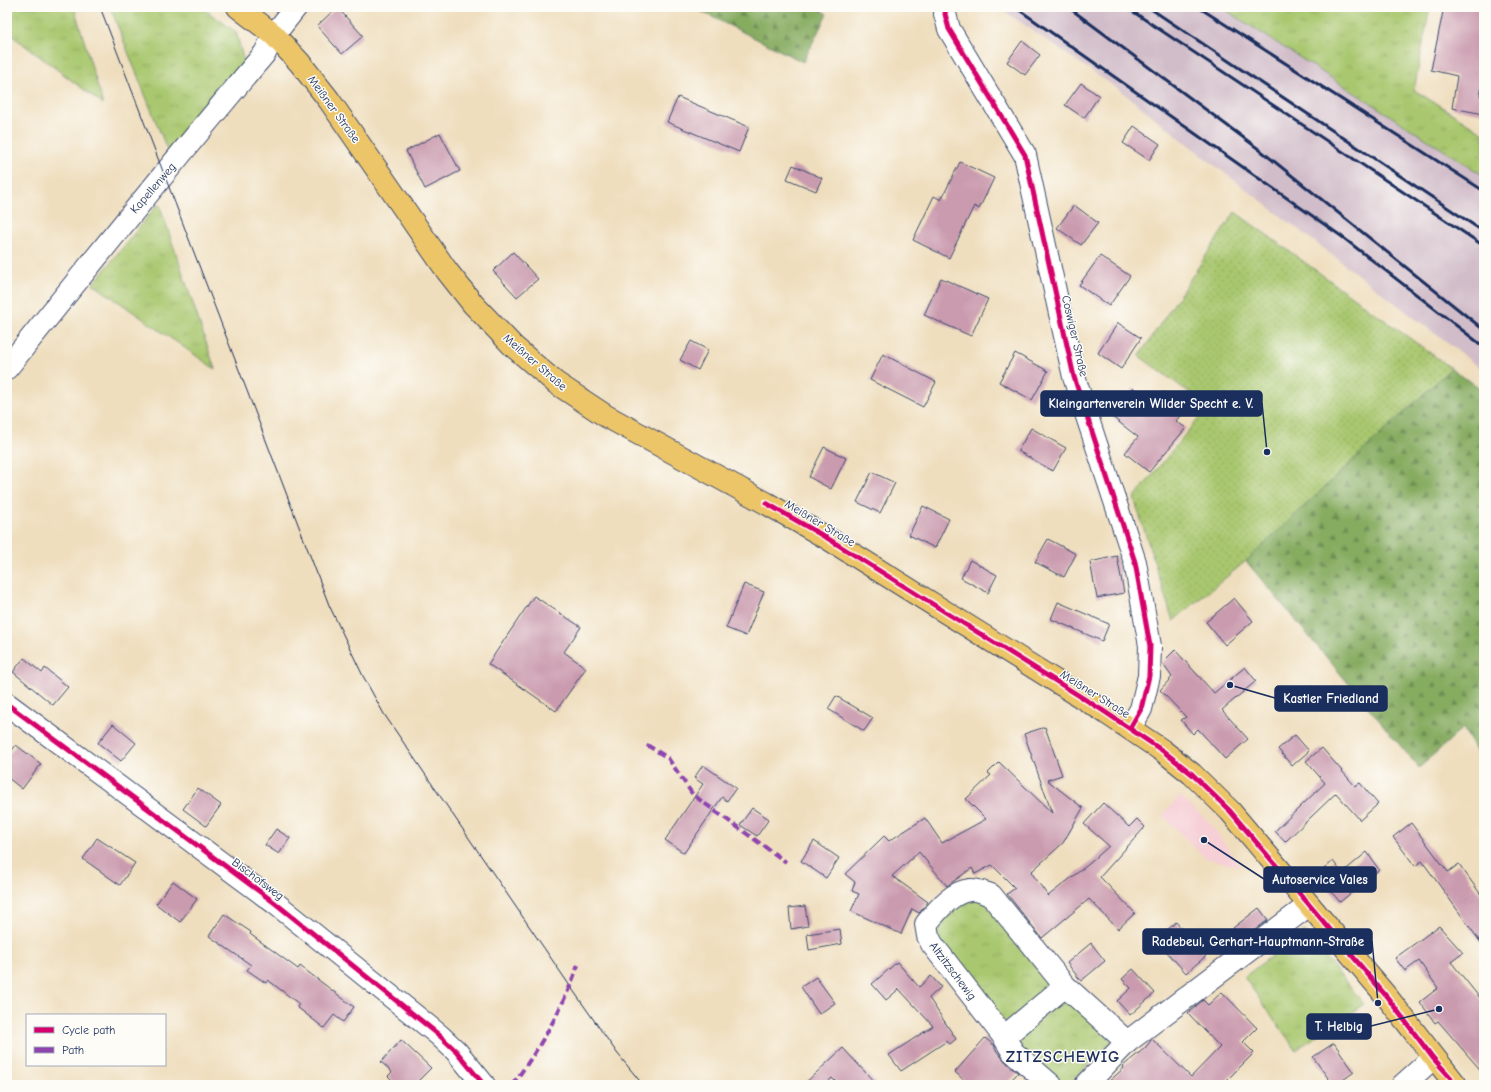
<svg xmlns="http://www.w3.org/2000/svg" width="1491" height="1092" viewBox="0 0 1491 1092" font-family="'Comic Neue',sans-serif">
  <defs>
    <pattern id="grass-tufts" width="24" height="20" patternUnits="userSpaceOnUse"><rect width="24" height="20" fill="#a9c76e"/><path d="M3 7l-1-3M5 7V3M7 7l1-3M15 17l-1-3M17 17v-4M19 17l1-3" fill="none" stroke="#91ab62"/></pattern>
    <pattern id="forest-firs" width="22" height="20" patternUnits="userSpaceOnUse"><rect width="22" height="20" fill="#86ac61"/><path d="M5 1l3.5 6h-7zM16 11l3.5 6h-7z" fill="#6d8c53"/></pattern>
    <pattern id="park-dots" width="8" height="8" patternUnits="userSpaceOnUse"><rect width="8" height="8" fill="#a9c76e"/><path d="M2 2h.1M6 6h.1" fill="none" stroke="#91ab62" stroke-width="1.8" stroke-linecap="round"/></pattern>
  </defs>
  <rect width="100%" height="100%" fill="#fdfcf7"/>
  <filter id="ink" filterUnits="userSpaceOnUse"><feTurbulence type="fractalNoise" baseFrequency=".025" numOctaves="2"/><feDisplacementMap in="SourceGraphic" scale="8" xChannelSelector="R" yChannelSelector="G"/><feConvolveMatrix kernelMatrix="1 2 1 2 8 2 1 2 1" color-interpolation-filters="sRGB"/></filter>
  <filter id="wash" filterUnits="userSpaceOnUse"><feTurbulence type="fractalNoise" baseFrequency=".012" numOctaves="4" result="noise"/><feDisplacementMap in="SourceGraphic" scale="16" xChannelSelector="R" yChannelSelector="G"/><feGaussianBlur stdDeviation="0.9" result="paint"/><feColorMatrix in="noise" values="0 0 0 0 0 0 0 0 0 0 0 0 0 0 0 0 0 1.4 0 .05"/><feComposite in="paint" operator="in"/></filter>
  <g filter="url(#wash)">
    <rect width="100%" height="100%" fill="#efdebe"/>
    <!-- built -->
    <polygon fill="#f6cfd7" points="1180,796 1209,822 1241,867 1205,858 1162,815"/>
    <!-- railway -->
    <polygon fill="#d1bdc9" points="998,7 1221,7 1484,176 1484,371 1209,161 1121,91"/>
    <!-- grass -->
    <g fill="url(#grass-tufts)" stroke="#627b66">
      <polygon points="7,7 74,7 103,104 7,32"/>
      <polygon points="110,7 201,7 236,32 244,62 170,157"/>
      <polygon points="1221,7 1430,7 1414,90 1484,133 1484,176"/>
      <polygon points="159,203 215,369 93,284"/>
      <polygon points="969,897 985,900 1051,986 1006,1024 934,933 934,921"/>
      <polygon points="1304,931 1364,1004 1296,1050 1244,977"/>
      <polygon points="1065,996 1113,1041 1068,1085 1059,1085 1022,1052 1019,1039"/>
    </g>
    <!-- forest -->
    <g fill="url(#forest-firs)" stroke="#506e60">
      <polygon points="692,7 816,7 827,14 803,62"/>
      <polygon points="1451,368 1484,392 1484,765 1463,728 1419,768 1246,561"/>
    </g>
    <!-- park -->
    <polygon fill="url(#park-dots)" stroke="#627b66" points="1235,212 1451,368 1246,561 1173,621 1134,498 1208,406 1139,356"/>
    <g id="blocks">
      <!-- building -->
      <g fill="#ca9baf">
        <polygon points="337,7 363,36 342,54 317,26"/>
        <polygon points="1444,7 1484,7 1484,78 1480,96 1484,96 1484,114 1452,108 1457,76 1431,70"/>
        <polygon points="1022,41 1040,55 1025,75 1007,62"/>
        <polygon points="1081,83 1099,96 1084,118 1065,105"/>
        <polygon points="678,97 749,127 739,152 667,122"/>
        <polygon points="1134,126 1160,144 1149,160 1123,143"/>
        <polygon points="440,133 460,171 425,189 406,151"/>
        <polygon points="960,162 994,178 979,209 974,206 949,258 913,240 934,196 941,200"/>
        <polygon points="793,165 822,178 816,191 787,179"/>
        <polygon points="1074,205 1098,223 1081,245 1057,228"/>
        <polygon points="513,252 538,279 517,297 493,271"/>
        <polygon points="1100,256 1130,276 1109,306 1079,285"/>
        <polygon points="941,278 988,299 971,336 924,315"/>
        <polygon points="1118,323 1141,338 1121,369 1098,353"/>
        <polygon points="691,341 708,350 698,370 680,360"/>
        <polygon points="1015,353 1048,371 1032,400 999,382"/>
        <polygon points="883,354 936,382 923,407 870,380"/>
        <polygon points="1133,388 1155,405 1164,392 1185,409 1176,421 1186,428 1149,472 1125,453 1138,437 1111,416"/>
        <polygon points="1031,428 1066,448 1053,471 1018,451"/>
        <polygon points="824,447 846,458 831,489 809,477"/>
        <polygon points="872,472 895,483 880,513 857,502"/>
        <polygon points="923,506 949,519 935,548 909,535"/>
        <polygon points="1048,539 1076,554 1064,577 1035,562"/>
        <polygon points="1117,556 1124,593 1097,598 1090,562"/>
        <polygon points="970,560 997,575 988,593 961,578"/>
        <polygon points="744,584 764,592 746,636 726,628"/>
        <polygon points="534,596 581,627 564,652 586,668 556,711 488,664"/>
        <polygon points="1234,598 1253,621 1225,645 1206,622"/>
        <polygon points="1058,602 1109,624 1102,641 1051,619"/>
        <polygon points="1175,650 1214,693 1245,667 1256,681 1222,710 1248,739 1225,759 1198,729 1193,734 1181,720 1186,717 1160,690 1172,677 1162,663"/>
        <polygon points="24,658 42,673 45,668 68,687 53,705 13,672"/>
        <polygon points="836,696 873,718 864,731 828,709"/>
        <polygon points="113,724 136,743 121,761 98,743"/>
        <polygon points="1045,727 1062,775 1047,780 1083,808 1063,843 1031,872 1048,896 1090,863 1109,846 1084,824 1103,803 1129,827 1137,819 1145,827 1100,877 1135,913 1118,929 1089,899 1042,938 1007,894 1015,888 992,865 975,874 972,868 947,886 919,852 892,876 928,902 919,913 912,909 901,934 851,911 859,894 852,891 855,882 845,874 884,836 889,841 925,818 942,843 986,819 966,799 991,775 988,773 999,762 1052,813 1024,734"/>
        <polygon points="1295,735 1309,751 1292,766 1278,749"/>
        <polygon points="16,745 41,764 22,789 7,777 7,757"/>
        <polygon points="1322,748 1355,786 1360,783 1378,804 1360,820 1336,793 1285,842 1275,831 1325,783 1306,761"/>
        <polygon points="703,765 736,788 727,801 722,797 684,853 665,840 703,784 694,778"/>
        <polygon points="198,788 221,805 206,826 183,809"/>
        <polygon points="752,808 769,819 757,836 740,825"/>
        <polygon points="1411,823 1448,872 1459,864 1484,899 1484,947 1422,861 1415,866 1393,837"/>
        <polygon points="276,829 290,838 279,854 265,845"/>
        <polygon points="97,838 135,863 120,885 83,859"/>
        <polygon points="814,841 839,858 826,878 801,861"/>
        <polygon points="1367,852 1379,870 1340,902 1317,875 1333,861 1342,873"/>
        <polygon points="173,881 197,899 180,922 156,904"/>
        <polygon points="805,906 808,926 791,929 789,908"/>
        <polygon points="1259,908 1268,920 1242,940 1233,928"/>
        <polygon points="224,914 251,932 250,934 298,969 300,966 354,1007 343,1022 334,1015 324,1028 297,1007 299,1004 268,980 266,983 247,970 251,965 209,936"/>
        <polygon points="1176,922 1206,956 1186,973 1156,940"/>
        <polygon points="1439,926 1463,953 1451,962 1484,1003 1484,1074 1438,1021 1435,1023 1420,1002 1438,988 1419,961 1405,971 1395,958"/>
        <polygon points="840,929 842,944 809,950 807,934"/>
        <polygon points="1091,943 1105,961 1081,981 1067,963"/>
        <polygon points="897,962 919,987 931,976 941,987 929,998 956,1039 950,1044 947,1041 901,1071 889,1055 933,1026 899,989 886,1000 872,984"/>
        <polygon points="1133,969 1155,993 1130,1015 1117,1001 1131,988 1122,979"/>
        <polygon points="816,977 835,1003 819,1014 801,987"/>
        <polygon points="1222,992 1257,1028 1243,1042 1254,1053 1222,1085 1105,1085 1124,1068 1123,1066 1145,1048 1152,1039 1191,1077 1220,1047 1188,1013 1203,1000 1208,1005"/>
        <polygon points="985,1038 995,1046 995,1049 1005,1061 1018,1073 1006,1085 969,1085 955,1072"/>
        <polygon points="401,1040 431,1068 414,1085 397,1085 388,1076 392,1072 381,1062"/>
        <polygon points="1334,1043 1354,1072 1336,1085 1333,1085 1313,1057"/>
        <polygon points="843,1048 877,1085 839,1085 832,1078 825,1085 803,1085"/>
      </g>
    </g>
  </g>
  <g filter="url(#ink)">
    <use href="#blocks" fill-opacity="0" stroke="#3b496c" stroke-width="1"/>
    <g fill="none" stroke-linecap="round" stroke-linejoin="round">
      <defs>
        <g id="minor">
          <polyline points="946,7 945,14 949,29 1025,155 1074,377 1135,562 1150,646 1149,676 1141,709 1130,728"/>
          <path d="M7 368C92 262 177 157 265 53L274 35 296 7"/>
          <polyline points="7,704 275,903 439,1035 456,1051 484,1085"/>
          <polyline points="1004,1037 1065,986"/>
          <path d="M1051 1085 1013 1052 1004 1037 932 944 928 936 926 924C937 911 951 892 970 890 977 889 984 893 991 895L1065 986 1127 1042"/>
          <polyline points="1086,1085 1127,1042 1309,905"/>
          <polyline points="1403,1085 1433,1058"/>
        </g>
        <polyline id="major" points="238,7 274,35 300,63 329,100 447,271 473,304 513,346 556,383 606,416 766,503 827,538 1102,710 1163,751 1192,774 1230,811 1387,997 1456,1085"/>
      </defs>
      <!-- minor casing -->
      <use href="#minor" stroke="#3b496c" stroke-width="24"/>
      <!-- major casing -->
      <use href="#major" stroke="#3b496c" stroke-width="24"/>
      <!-- minor -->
      <use href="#minor" stroke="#fff" stroke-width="22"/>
      <!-- major -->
      <use href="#major" stroke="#edc569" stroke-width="22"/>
      <!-- tram -->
      <polyline stroke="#1b2f5e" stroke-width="1" points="100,7 329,605 363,676 384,714 570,986 617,1053 643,1085"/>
      <!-- rail -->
      <g stroke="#1b2f5e" stroke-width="3">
        <polyline points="1015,7 1341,236 1484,347"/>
        <polyline points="1068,7 1260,150 1484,330"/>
        <polyline points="1126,7 1484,246"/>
        <polyline points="1148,7 1484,232"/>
        <polyline points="1198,7 1484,191"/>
      </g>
      <!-- quiet -->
      <g stroke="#8e44ad" stroke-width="4" stroke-dasharray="8 4" stroke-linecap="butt">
        <polyline points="647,745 668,758 693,795 786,862"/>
        <path d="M512 1085C540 1048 563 1008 578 965"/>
      </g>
      <defs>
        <g id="cycleway">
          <polyline points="946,7 945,14 949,29 1025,155 1074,377 1135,562 1150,646 1149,676 1141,709 1130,728"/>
          <polyline points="766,503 827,538 1102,710 1163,751 1192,774 1230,811 1387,997 1433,1058 1451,1078"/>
          <polyline points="7,704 275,903 439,1035 456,1051 484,1085"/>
        </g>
      </defs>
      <!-- cycleway casing -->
      <use href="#cycleway" stroke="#fdfcf7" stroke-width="8"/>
      <!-- cycleway -->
      <use href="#cycleway" stroke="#d6006c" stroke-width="5"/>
    </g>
  </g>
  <g text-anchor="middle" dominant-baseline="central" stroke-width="3" stroke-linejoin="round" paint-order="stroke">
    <!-- street labels -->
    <g font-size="12" fill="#1b2f5e" stroke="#fdfcf7">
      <text transform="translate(334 109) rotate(54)">Meißner Straße</text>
      <text transform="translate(153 188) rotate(-49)">Kapellenweg</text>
      <text transform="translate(1075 336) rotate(77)">Coswiger Straße</text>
      <text transform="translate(535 362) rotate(41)">Meißner Straße</text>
      <text transform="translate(820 523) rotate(31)">Meißner Straße</text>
      <text transform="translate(1095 694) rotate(32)">Meißner Straße</text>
      <text transform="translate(258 879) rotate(37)">Bischofsweg</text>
      <text transform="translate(953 971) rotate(53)">Altzitzschewig</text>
    </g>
    <!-- district labels -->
    <g font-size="16" font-weight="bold" letter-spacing="1" fill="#1b2f5e" stroke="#fdfcf7">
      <text x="1063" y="1057">ZITZSCHEWIG</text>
    </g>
  </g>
  <!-- callouts -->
  <path fill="none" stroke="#1b2f5e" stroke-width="1.5" d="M1267 452L1262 403M1230 685L1275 698M1204 840L1264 879M1378 1003L1372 941M1439 1009L1371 1026"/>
  <g fill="#1b2f5e" stroke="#fdfcf7" stroke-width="1.5">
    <circle cx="1267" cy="452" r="4"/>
    <circle cx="1230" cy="685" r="4"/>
    <circle cx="1204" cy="840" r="4"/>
    <circle cx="1378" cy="1003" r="4"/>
    <circle cx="1439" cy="1009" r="4"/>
  </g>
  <g fill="#1b2f5e" stroke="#1b2f5e" stroke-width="1.5">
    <rect x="1041" y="391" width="221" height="25" rx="4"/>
    <rect x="1275" y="686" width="112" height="25" rx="4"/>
    <rect x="1264" y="867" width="112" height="25" rx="4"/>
    <rect x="1143" y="929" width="229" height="25" rx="4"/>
    <rect x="1307" y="1014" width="64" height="25" rx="4"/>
  </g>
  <g font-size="13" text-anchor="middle" font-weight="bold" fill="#fff">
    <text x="1151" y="408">Kleingartenverein Wilder Specht e. V.</text>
    <text x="1331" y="703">Kastler Friedland</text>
    <text x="1320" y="884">Autoservice Vales</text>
    <text x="1258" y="946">Radebeul, Gerhart-Hauptmann-Straße</text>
    <text x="1339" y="1031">T. Helbig</text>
  </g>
  <!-- margin -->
  <rect width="1491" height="1092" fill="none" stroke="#fdfcf7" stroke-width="24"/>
  <!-- legend -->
  <rect x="26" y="1014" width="140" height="52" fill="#fdfcf7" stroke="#a3aaba"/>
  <rect x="34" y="1027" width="20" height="6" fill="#d6006c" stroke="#a3aaba"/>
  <text x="62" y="1034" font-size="12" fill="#1b2f5e">Cycle path</text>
  <rect x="34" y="1047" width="20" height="6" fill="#8e44ad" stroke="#a3aaba"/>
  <text x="62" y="1054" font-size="12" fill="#1b2f5e">Path</text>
</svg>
